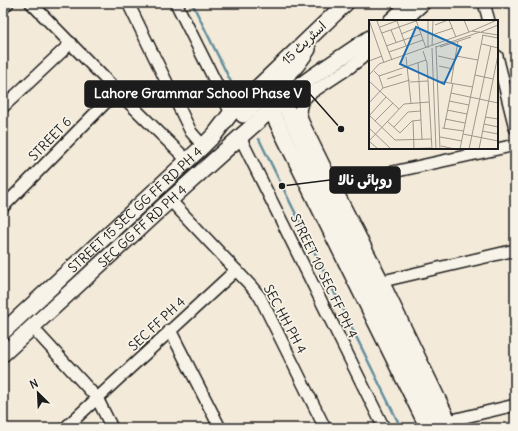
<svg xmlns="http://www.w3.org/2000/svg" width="518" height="431" viewBox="0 0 518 431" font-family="Delius,'Playpen Sans Arabic',sans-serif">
  <rect width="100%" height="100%" fill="#f4ead9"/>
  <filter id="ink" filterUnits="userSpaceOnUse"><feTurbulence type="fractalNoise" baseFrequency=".025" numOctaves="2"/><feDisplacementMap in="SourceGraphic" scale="8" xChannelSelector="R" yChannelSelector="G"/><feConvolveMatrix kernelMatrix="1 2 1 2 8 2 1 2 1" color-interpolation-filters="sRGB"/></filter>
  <g filter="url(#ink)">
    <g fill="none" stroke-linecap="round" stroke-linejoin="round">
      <!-- stream -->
      <g stroke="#638f9e" stroke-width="2.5">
        <polyline points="192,3 232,84"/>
        <polyline points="259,139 401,428"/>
      </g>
      <defs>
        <g id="street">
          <polyline points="31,3 117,91 188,161"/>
          <polyline points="128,3 191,132 203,146"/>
          <polyline points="176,3 231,113"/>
          <polyline points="484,3 489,21"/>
          <polyline points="3,8 8,3"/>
          <polyline points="405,21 425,3"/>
          <polyline points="370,52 349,68 308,95 302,102 300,111 303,122 334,185 383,281 450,420"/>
          <polyline points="497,56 515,128"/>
          <polyline points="3,107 71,43"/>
          <polyline points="240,137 384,428"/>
          <polyline points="334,185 515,145"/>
          <polyline points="170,200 251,286 260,297 325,428"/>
          <polyline points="3,207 117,91"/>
          <polyline points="383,281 515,250"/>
          <polyline points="32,327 97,398 112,428"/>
          <polyline points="170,330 220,428"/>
          <polyline points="444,422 515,405"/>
          <polyline points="65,428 236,270"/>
        </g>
        <g id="secondary">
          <polyline points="391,21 411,3"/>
          <path d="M308 49C304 55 300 61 295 67 291 72 285 76 281 81 274 88 269 101 271 110L428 428"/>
          <path d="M243 115C255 105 266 90 283 101L442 428"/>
          <path id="s1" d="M3 332 203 146 215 134 231 113 346 3"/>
          <path id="s2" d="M3 354 170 200 240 137 294 90 312 77 370 38"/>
        </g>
      </defs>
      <!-- street casing -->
      <use href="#street" stroke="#1c1c1c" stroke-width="14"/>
      <!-- secondary casing -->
      <use href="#secondary" stroke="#1c1c1c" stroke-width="18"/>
      <!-- street -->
      <use href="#street" stroke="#f7f3e8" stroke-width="11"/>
      <!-- secondary -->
      <use href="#secondary" stroke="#f7f3e8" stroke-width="15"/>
    </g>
  </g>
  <g text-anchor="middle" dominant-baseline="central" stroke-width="3.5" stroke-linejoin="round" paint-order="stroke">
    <!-- street labels -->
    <g font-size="13" fill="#1c1c1c" stroke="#f7f3e8">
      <text transform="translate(304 43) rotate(-44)">اسٹریٹ 15</text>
      <text transform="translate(50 139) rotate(-46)">STREET 6</text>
      <text stroke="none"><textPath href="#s1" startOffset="180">STREET 15 SEC GG FF RD PH 4</textPath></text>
      <text stroke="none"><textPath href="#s2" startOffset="189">SEC GG FF RD PH 4</textPath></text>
      <text transform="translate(324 276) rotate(64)">STREET 10 SEC FF PH 4</text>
      <text transform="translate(285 319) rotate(62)">SEC HH PH 4</text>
      <text transform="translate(157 324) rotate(-43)">SEC FF PH 4</text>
    </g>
  </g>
  <!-- overview -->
  <g transform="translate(369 20)">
    <rect width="129" height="129" fill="#f4ead9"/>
    <path fill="none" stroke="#9e988d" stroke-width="1" d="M0 0 15 43M47 0 57 28M59 0V28M80 0 87 17M95 0 100 12M8 1 23 40M28 1 37 26M66 5 79 0M11 7 30 0M22 10 27 22M103 11 128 0M112 12 129 5M13 13 47 1M32 14 49 7M66 14 84 8M113 15 129 18M113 24 129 28M17 26 52 14M63 26 64 0M67 26 71 129M67 27 111 12M71 27 102 17M63 28 67 129M54 31 58 43 63 129M20 32 54 20M69 36 87 40M87 36 109 40M37 37 42 83M0 41 13 36M49 42 53 120M70 46 84 49M5 51 10 56 14 68M0 55 10 44 103 11 129 15M106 55 124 59M10 56 57 40M18 59 33 54M0 61 30 89M69 61 104 67M41 62 59 61M82 63 89 21M82 73 129 83M80 81 100 85M0 83 14 68 41 60M78 90 98 94M0 95 26 120 62 119M0 96 17 77M116 97 129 99M76 99 96 103M6 101 24 83M18 101 31 113 43 101 52 100M44 101 45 129M115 104 129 107M25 107 39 92 52 91M0 108 22 129M73 108 95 111M75 108 84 63M113 111 129 114M94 114 129 121M71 117 93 121M0 121 35 84 60 82M0 121 9 129M72 126 86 129M30 129 62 128M91 129 114 15M100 129 122 26M110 129 129 35"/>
    <path fill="#1f6fb2" fill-opacity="0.15" stroke="#1f6fb2" stroke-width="2" d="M47 7 92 27 75 64 31 44Z"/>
    <rect width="129" height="129" fill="none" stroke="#1c1c1c" stroke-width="2"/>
  </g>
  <!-- callouts -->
  <path fill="none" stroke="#1c1c1c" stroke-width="1.5" d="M341 129L310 94M282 186L330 180"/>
  <g fill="#1c1c1c" stroke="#f7f3e8" stroke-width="1.5">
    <circle cx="341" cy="129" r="4"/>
    <circle cx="282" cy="186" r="4"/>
  </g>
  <g fill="#1c1c1c" stroke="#1c1c1c" stroke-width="1.5">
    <rect x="85" y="81" width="225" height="26" rx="4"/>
    <rect x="330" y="167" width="70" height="26" rx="4"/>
  </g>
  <g font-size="14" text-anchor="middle" font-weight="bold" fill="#fff">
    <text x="198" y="98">Lahore Grammar School Phase V</text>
    <text x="365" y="185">روہائی نالا</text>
  </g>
  <!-- margin -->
  <rect width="518" height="431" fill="none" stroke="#f7f3e8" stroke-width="16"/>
  <rect x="8" y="8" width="502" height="415" fill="none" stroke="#1c1c1c" stroke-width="1.5" filter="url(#ink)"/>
  <!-- north arrow -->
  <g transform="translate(38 393) rotate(336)" stroke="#f7f3e8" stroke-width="3" paint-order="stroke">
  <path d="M0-3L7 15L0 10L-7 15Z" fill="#1c1c1c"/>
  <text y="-6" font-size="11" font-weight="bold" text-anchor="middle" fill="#1c1c1c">N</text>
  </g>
</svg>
